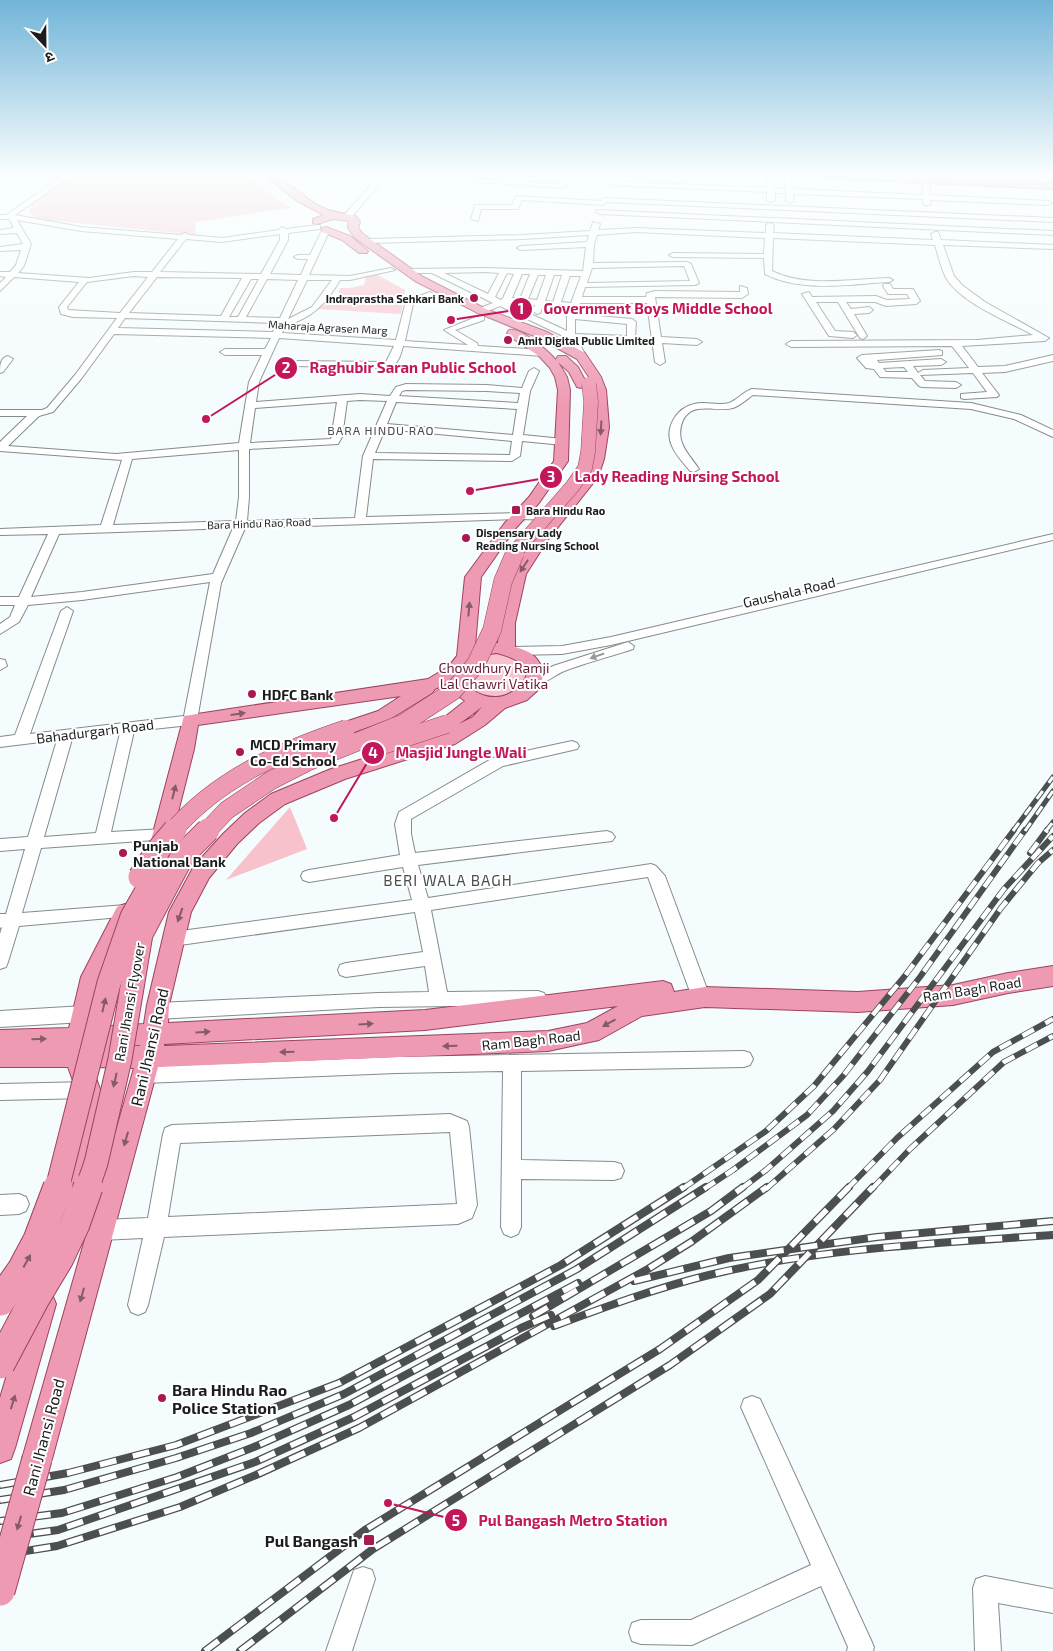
<svg xmlns="http://www.w3.org/2000/svg" width="1053" height="1651" viewBox="0 0 1053 1651" font-family="'Exo 2','Noto Sans Devanagari',sans-serif">
  <rect width="100%" height="100%" fill="#f5fcfd"/>
  <!-- green -->
  <g fill="#f8c2cd">
    <polygon points="75,175 245,175 290,208 195,222 196,235 38,219 29,213 32,203"/>
    <polygon points="376,274 405,290 401,314 317,309 337,297 340,288 350,288 364,285 366,277"/>
    <path d="M499 653 505 654 525 665 528 676C525 681 521 689 516 692 500 703 481 695 466 688L482 654Z"/>
    <polygon points="290,807 307,849 226,880"/>
  </g>
  <g fill="none" stroke-linecap="round" stroke-linejoin="round">
    <defs>
      <g id="minor">
        <path d="M64 175H72L15 215 81 227 181 235 185 233 189 235 222 238 279 230 282 227 286 229 317 225H320V229L288 233V240L270 274 301 275 308 259H298L294 257 298 255H310L322 230 326 228 330 230 309 275 350 276 391 268 395 270 350 280H340C326 304 312 318 285 326L282 333 396 340 406 301 430 292 434 295 433 297 413 304 405 341 468 345 444 330 481 315 484 316V320L455 330 477 343 478 346 543 350 548 353 543 356 403 346C401 354 398 365 389 368L295 366 290 363 292 361 386 362 394 346 279 338 259 382 256 402 360 394 390 396 396 387 406 384 487 385 522 388 529 371 534 368 539 371 530 391 523 435 563 439 568 442 563 445 522 441 520 456 512 461 373 459 366 517 519 513 556 515 560 516 562 518 560 520 519 519 245 528 221 583 197 720 195 723 190 725 134 731 111 832 164 829 169 831 172 835 169 839 41 848 22 913 126 905 132 906 134 911 132 916 19 926 8 962 6 967 0 969V934L2 927 0 928V914H6L25 849 0 851V839L28 837 57 740 0 747V737L15 735 61 611 67 607 73 611 30 734 184 716 210 582 82 600 28 605 19 622 0 634V624L10 617 15 605H0V597H19L48 534 0 535V529L101 525 122 460 0 451V442L27 416H0V410H42L47 408 75 375 117 318 73 317 61 314 59 307 79 282 14 277 0 291V283L6 277 0 276V272H10L16 265 21 250 0 251V247L23 244 17 233 0 234V230L14 228 9 219H0V215H6ZM17 220 81 231 178 239 152 272H134L89 278 18 273 24 266 31 244ZM280 234V240L261 274 160 272 186 239 222 242ZM134 276 148 277 120 313 68 310 67 307 87 282ZM157 277 242 278 221 316 129 313ZM251 279H259L238 317H229ZM267 279 298 280 280 318 246 317ZM307 280H332L312 307 288 319ZM125 318 277 323 273 332 118 328ZM114 334 271 338 265 349H225L220 352 225 355H262L249 382 239 443 116 454 8 446 39 416 53 412 81 379ZM406 390 487 391 520 393 518 403 399 396 402 391ZM360 400 387 401 363 456 355 518 247 521 249 497V449L338 444 342 437 347 401ZM337 402 331 439 250 443 255 408ZM396 402 517 409 513 435 387 424ZM385 429 512 441 510 455 375 453ZM239 450V497L236 521 113 525 132 459ZM233 528 213 574 82 592 31 597 59 534ZM120 733 96 833 44 837 72 739Z"/>
        <polygon points="380,175 387,175 350,219 344,219 344,215"/>
        <polygon points="768,175 774,175 775,188 786,189 785,175 791,175 793,189 923,195 923,175 929,175 930,195 1048,201 1052,203 1048,205 930,200 931,204 927,206 923,204 923,199 793,194 794,201 790,203 786,201 786,193 775,193 775,200 771,202 767,200 767,192 609,185 605,183 609,181 767,188"/>
        <polygon points="479,179 563,184 567,186 563,188 477,182 475,181"/>
        <polygon points="516,196 601,201 604,198 1053,218 1053,222 606,202 603,205 522,200 518,209 481,209 478,221 471,219 475,205 512,205"/>
        <polygon points="597,210 1053,231 1053,235 600,214 596,212"/>
        <path d="M593 222 600 224 598 230 636 228 766 233V225L770 223 774 225 773 233 933 240 931 234 935 232H938L941 240 1053 245V249L943 245 954 276 962 285 985 302 1049 338 1045 341 962 346 978 367 1005 366 1053 355V361L1005 372 982 373 999 395 997 397 964 399 961 398V394L987 392 973 373 920 375 925 381 956 382 961 385 956 388 922 387 919 386 912 378 880 377 874 369 866 368 857 358 862 355 939 350 942 351V355L877 360 879 363 941 359 946 362 941 365 913 366 918 373 923 370 969 368 952 346 791 347 786 344 791 341 977 340 1033 335C1008 321 962 304 946 278 941 268 938 255 935 245L773 238 772 271C806 288 852 279 889 278L893 280 889 282C849 284 802 293 765 274L764 258 673 257 669 255 673 253 764 254 765 238 636 232 597 235 594 244 593 263 687 262 691 264 699 283 695 285 585 287 582 297H646L647 293 655 291 740 292V286L747 288 748 294 742 298 655 297 661 337 697 339 702 342 697 345 662 343 665 362 660 365 655 362 647 303H580L576 314 632 319 636 322 635 338 631 341 577 339 586 356 581 359 576 356 567 338 500 306 483 313H477V309L493 303 432 273H407L403 271 407 269 486 268 583 271 586 247 521 250 517 248 521 246 587 242 589 235 523 239 369 243 365 241 369 239 523 235 590 231ZM684 266 690 281 587 283 592 268ZM486 272 499 273 488 294 444 273ZM507 273 514 274 503 298 501 300 495 297ZM522 274H530L520 299 512 298ZM538 275H546L537 300 528 299ZM554 275H562L553 302 545 301ZM570 276H581L571 303 561 302ZM508 303 518 304 517 307ZM527 304 535 305 533 311 537 314 540 313 543 306 552 307 550 312 554 315 557 314 560 307 570 308 567 316V331L524 311ZM575 319 627 324V336L575 334ZM904 367 908 372H886L883 368Z"/>
        <polygon points="884,284 890,284 893,289 913,289 920,301 916,304 886,306 875,302 846,302 851,309 869,307 873,310 869,313 854,314 867,336 863,339 860,338 838,302 816,302 835,331 853,332 857,335 853,338 829,336 802,294 809,292 812,297 876,296 887,300 910,299 907,294 888,294 883,286"/>
        <path d="M8 356 13 359 3 372 0 373C0 366 0 358 8 356Z"/>
        <path d="M752 389 971 403 1021 415 1053 430V437L1014 419 971 409 753 395C747 399 741 405 733 408 722 411 710 407 698 409 691 410 686 414 683 420 674 441 688 453 699 469L694 472 690 471C684 463 676 456 672 446 664 429 676 408 694 404 705 401 718 406 729 403 737 400 743 392 752 389Z"/>
        <polygon points="1053,534 1053,540 611,645 562,654 514,655 508,651 514,647 562,646 611,637"/>
        <path d="M628 642 634 646 633 649C609 657 584 663 562 672 552 677 541 687 530 684L528 681 530 678 553 666Z"/>
        <polygon points="0,659 5,660 7,666 0,670"/>
        <polygon points="572,741 577,743 579,746 577,749 503,766 411,819 411,834 415,853 607,831 612,833 615,837 612,841 418,865 428,898 651,864 656,866 665,876 707,989 704,994 698,996 692,994 689,989 648,877 431,910 447,992 538,991 544,993 547,998 544,1003 538,1005 379,1007 157,1019 151,1016 148,1011 151,1006 157,1003 379,993 429,992 425,966 346,977 340,975 338,970 340,965 346,963 423,952 415,912 173,946 167,944 165,939 167,934 173,932 412,900 403,867 309,882 303,880 301,876 303,872 309,870 400,855 395,824 399,812 493,758"/>
        <polygon points="84,1006 90,1009 93,1014 90,1019 84,1022 0,1027 0,1011"/>
        <polygon points="744,1051 750,1053 753,1059 750,1065 744,1067 521,1071 521,1160 614,1162 621,1164 624,1171 621,1178 614,1180 521,1179 521,1227 518,1234 511,1237 504,1234 501,1227 503,1071 396,1073 144,1083 138,1081 135,1075 138,1069 144,1067 396,1057"/>
        <polygon points="89,1082 95,1084 98,1090 95,1096 89,1098 0,1100 0,1084"/>
        <path d="M450 1114 467 1121 469 1127 477 1205 472 1218 458 1224 164 1237 148 1305 145 1312 138 1315 131 1312 128 1305 143 1238 101 1240 94 1237 91 1230 94 1223 101 1220 148 1218 163 1134 165 1128 172 1125ZM450 1132 457 1204 168 1217 180 1143Z"/>
        <polygon points="19,1194 26,1197 29,1204 26,1211 19,1214 0,1215 0,1195"/>
        <polygon points="752,1396 760,1399 870,1638 874,1647 873,1651 847,1651 848,1647 821,1586 692,1645 641,1644 632,1641 629,1632 632,1623 641,1620 691,1620 811,1565 741,1407 744,1399"/>
        <polygon points="363,1567 372,1570 375,1579 352,1651 326,1651 354,1570"/>
        <polygon points="985,1576 1053,1589 1053,1613 998,1603 1001,1651 975,1651 973,1588 976,1579"/>
      </g>
      <g id="major">
        <path d="M264 175C285 175 303 198 321 207 333 213 343 213 356 216L360 222 358 228 363 234 423 277 486 309 547 332 585 353 601 377 606 390 609 427 604 459 598 477 547 541 526 574 515 623V647C531 651 540 658 544 674L538 690 527 700 505 708 485 725 455 744 345 779 285 804 259 823 237 844 209 878 191 912 169 1005 168 1023 425 1010 663 981 671 984 674 992 705 987 858 992 953 985 1008 973 1053 966V986L1008 993 953 1005 858 1012 705 1007 642 1016 599 1040 548 1051 158 1067 52 1459 48 1470 37 1474 26 1470 22 1459 134 1068 92 1067 105 1103 85 1204 81 1213 72 1217 63 1213 59 1204 81 1103 68 1067H0V1030L69 1028 81 977 117 907 125 904 133 907 136 913 103 977 92 1027 144 1024 147 1005 169 912 194 866 223 834 245 813 271 794 331 769 441 734 450 729 441 728 438 724 441 720 465 701 452 691 448 683 435 689 432 693 390 719 346 735 339 734 337 729 339 724 378 711 401 696 198 725 194 749 169 848 166 854 159 856 152 854 149 848 184 716 428 679 448 667 457 656 465 577 504 524 529 497 554 461 558 390 555 377 550 368 539 356 509 336 507 333 509 330C522 327 549 352 557 361L556 359 558 356H566L578 367 587 384 581 388 577 387 569 372 558 362 567 377 570 390 568 461 539 503 514 530 481 577 475 646 498 643 499 623 510 574 536 536 584 476 590 459 595 427 594 390 589 377 577 359 539 338 478 313 415 281 355 238 348 228 349 221 333 219 317 224 313 223V219L324 215 297 201ZM497 653C516 658 541 669 516 689 482 718 428 660 497 653ZM482 707 473 717 459 724ZM618 1006 587 1023 548 1031 164 1046V1044L425 1030ZM140 1045V1046H122Z"/>
        <polygon points="817,175 881,175 1053,183 1053,189 822,178"/>
        <polygon points="326,227 350,236 368,251 367,253 359,253 342,240 322,232 322,228"/>
        <polygon points="42,1290 52,1294 56,1304 15,1448 11,1459 0,1463 0,1398 28,1304 32,1294"/>
      </g>
    </defs>
    <!-- minor casing -->
    <use href="#minor" stroke="#858b8c" stroke-width="2"/>
    <!-- major casing -->
    <use href="#major" stroke="#9d425e" stroke-width="2"/>
    <!-- minor -->
    <use href="#minor" fill="#fff" fill-rule="evenodd"/>
    <!-- major -->
    <use href="#major" fill="#ef9ab3" fill-rule="evenodd"/>
    <defs>
      <g id="rail-far2">
        <polyline points="1013,831 1053,777"/>
        <polyline points="1025,831 1053,791"/>
        <polyline points="1046,831 1053,822"/>
      </g>
      <g id="rail-far1">
        <polyline points="1030,853 1047,830"/>
        <polyline points="682,1189 766,1131 814,1086 904,977 1014,830"/>
        <polyline points="704,1189 733,1170 807,1115 843,1076 920,977 1025,830"/>
        <polyline points="741,1189 766,1170 833,1111 868,1071 1004,889 1053,836"/>
        <polyline points="766,1189 834,1129 880,1080 1001,908 1038,863 1053,850"/>
        <polyline points="847,1189 897,1138 993,1052 1053,1019"/>
        <polyline points="872,1189 910,1149 1004,1062 1053,1036"/>
      </g>
      <g id="rail">
        <polyline points="634,1281 729,1258 877,1237 1053,1221"/>
        <polyline points="533,1316 711,1211 743,1187"/>
        <path d="M554 1326C605 1307 656 1288 709 1275 821 1248 939 1243 1053 1235"/>
        <polyline points="0,1485 68,1473 176,1445 339,1383 561,1265 684,1187"/>
        <polyline points="0,1500 64,1490 176,1458 251,1433 344,1394 577,1269 706,1187"/>
        <polyline points="0,1521 62,1513 177,1477 254,1447 349,1405 578,1283"/>
        <polyline points="0,1538 58,1530 255,1462 354,1417 521,1328 551,1315"/>
        <polyline points="0,1555 57,1546 180,1507 256,1475 359,1428 648,1269 691,1242 767,1187"/>
        <polyline points="205,1651 365,1530 660,1349 758,1280 849,1187"/>
        <polyline points="240,1651 373,1549 670,1365 770,1294 873,1187"/>
      </g>
    </defs>
    <!-- rail-far2 casing -->
    <use href="#rail-far2" stroke="#4c4f50" stroke-width="5"/>
    <!-- rail-far1 casing -->
    <use href="#rail-far1" stroke="#4c4f50" stroke-width="6"/>
    <!-- rail casing -->
    <use href="#rail" stroke="#4c4f50" stroke-width="8"/>
    <!-- rail-far2 -->
    <use href="#rail-far2" stroke="#fff" stroke-width="3" stroke-dasharray="10" stroke-linecap="butt"/>
    <!-- rail-far1 -->
    <use href="#rail-far1" stroke="#fff" stroke-width="4.5" stroke-dasharray="13" stroke-linecap="butt"/>
    <!-- rail -->
    <use href="#rail" stroke="#fff" stroke-width="5.5" stroke-dasharray="17" stroke-linecap="butt"/>
    <defs>
      <polyline id="major-bridge-far3" points="513,554 572,487 585,468 588,452 591,402 589,384"/>
      <g id="major-bridge-far2">
        <polyline points="383,745 447,724"/>
        <path d="M173 831C217 779 283 750 346 729"/>
        <polyline points="207,831 227,810 270,781 307,762 404,723 453,691 476,664 492,630 503,581 515,553"/>
      </g>
      <g id="major-bridge-far1">
        <polyline points="140,877 158,850 175,830"/>
        <polyline points="57,1189 109,983 132,917 161,866"/>
        <polyline points="87,1189 96,1163 120,1059 141,934 183,855 208,830"/>
      </g>
      <g id="major-bridge">
        <polyline points="0,1301 22,1270 38,1240 58,1187"/>
        <polyline points="0,1364 35,1298 59,1258 75,1224 88,1187"/>
        <polyline points="0,1591 37,1459"/>
      </g>
    </defs>
    <!-- major-bridge-far3 casing -->
    <use href="#major-bridge-far3" stroke="#9d425e" stroke-width="15" stroke-linecap="butt"/>
    <!-- major-bridge-far2 casing -->
    <use href="#major-bridge-far2" stroke="#9d425e" stroke-width="19" stroke-linecap="butt"/>
    <!-- major-bridge-far1 casing -->
    <use href="#major-bridge-far1" stroke="#9d425e" stroke-width="25" stroke-linecap="butt"/>
    <!-- major-bridge casing -->
    <use href="#major-bridge" stroke="#9d425e" stroke-width="31" stroke-linecap="butt"/>
    <!-- major-bridge-far3 -->
    <use href="#major-bridge-far3" stroke="#ef9ab3" stroke-width="14"/>
    <!-- major-bridge-far2 -->
    <use href="#major-bridge-far2" stroke="#ef9ab3" stroke-width="18"/>
    <!-- major-bridge-far1 -->
    <use href="#major-bridge-far1" stroke="#ef9ab3" stroke-width="23"/>
    <!-- major-bridge -->
    <use href="#major-bridge" stroke="#ef9ab3" stroke-width="29"/>
  </g>
  <!-- one-way arrows -->
  <defs><path id="oneway-solid" d="M-6-.8H1V-3.2L6.5 0L1 3.2V.8H-6Z" transform="scale(1.25)"/></defs>
  <g fill="#845b68">
    <use href="#oneway-solid" transform="translate(601 428) rotate(93)"/>
    <use href="#oneway-solid" transform="translate(524 566) rotate(123)"/>
    <use href="#oneway-solid" transform="translate(469 609) rotate(-85)"/>
    <use href="#oneway-solid" transform="translate(238 714) rotate(-8)"/>
    <use href="#oneway-solid" transform="translate(174 792) rotate(-76)"/>
    <use href="#oneway-solid" transform="translate(180 915) rotate(109)"/>
    <use href="#oneway-solid" transform="translate(104 1005) rotate(-77)"/>
    <use href="#oneway-solid" transform="translate(609 1023) rotate(151)"/>
    <use href="#oneway-solid" transform="translate(366 1024) rotate(-3)"/>
    <use href="#oneway-solid" transform="translate(203 1032) rotate(-3)"/>
    <use href="#oneway-solid" transform="translate(39 1039) rotate(-1)"/>
    <use href="#oneway-solid" transform="translate(450 1046) rotate(178)"/>
    <use href="#oneway-solid" transform="translate(287 1052) rotate(178)"/>
    <use href="#oneway-solid" transform="translate(115 1080) rotate(103)"/>
    <use href="#oneway-solid" transform="translate(126 1139) rotate(106)"/>
    <use href="#oneway-solid" transform="translate(27 1261) rotate(-61)"/>
    <use href="#oneway-solid" transform="translate(82 1295) rotate(106)"/>
    <use href="#oneway-solid" transform="translate(13 1402) rotate(-73)"/>
    <use href="#oneway-solid" transform="translate(19 1523) rotate(106)"/>
  </g>
  <use fill="#989999" href="#oneway-solid" transform="translate(597 656) rotate(161)"/>
  <!-- sky -->
  <linearGradient id="sky" x2="0" y2="1"><stop stop-color="#71b4d8"/><stop offset="0.43" stop-color="#fafefe"/><stop offset="1" stop-color="#fafefe" stop-opacity="0"/></linearGradient>
  <rect width="1053" height="406" fill="url(#sky)"/>
  <!-- markers -->
  <g fill="#aa1851" stroke="#fff" stroke-width="2">
    <circle cx="474" cy="298" r="5"/>
    <circle cx="508" cy="340" r="5"/>
    <rect x="511" y="505" width="10" height="10" rx="2.5"/>
    <circle cx="466" cy="538" r="5"/>
    <circle cx="252" cy="694" r="5"/>
    <circle cx="240" cy="752" r="5"/>
    <circle cx="123" cy="853" r="5"/>
    <circle cx="162" cy="1398" r="5"/>
    <rect x="363" y="1534" width="12" height="12" rx="2.5"/>
  </g>
  <g text-anchor="middle" dominant-baseline="central" stroke-width="4" stroke-linejoin="round" paint-order="stroke">
    <!-- far-poi labels -->
    <g font-size="11" font-weight="bold" fill="#1a1c1d" stroke="#fff" text-anchor="start">
      <text x="464" y="298" text-anchor="end">Indraprastha Sehkari Bank</text>
      <text x="518" y="340">Amit Digital Public Limited</text>
      <text x="526" y="510">Bara Hindu Rao</text>
      <text x="476" y="532">Dispensary Lady<tspan x="476" dy="13">Reading Nursing School</tspan></text>
    </g>
    <!-- far-street labels -->
    <g font-size="11" fill="#1a1c1d" stroke="#fff">
      <text transform="translate(328 327) rotate(3)">Maharaja Agrasen Marg</text>
      <text transform="translate(259 523) rotate(-2)">Bara Hindu Rao Road</text>
    </g>
    <!-- far-neighbourhood labels -->
    <g font-size="12" letter-spacing="1" fill="#494e4f" stroke="#fff">
      <text x="381" y="430">BARA HINDU RAO</text>
    </g>
    <!-- street labels -->
    <g font-size="14" fill="#1a1c1d" stroke="#fff">
      <text transform="translate(789 592) rotate(-13)">Gaushala Road</text>
      <text transform="translate(95 731) rotate(-7)">Bahadurgarh Road</text>
      <text transform="translate(972 989) rotate(-9)">Ram Bagh Road</text>
      <text transform="translate(129 1002) rotate(-80)">Rani Jhansi Flyover</text>
      <text transform="translate(531 1040) rotate(-6)">Ram Bagh Road</text>
    </g>
    <!-- park labels -->
    <g font-size="14" fill="#691a34" stroke="#fff">
      <text x="494" y="667">Chowdhury Ramji<tspan x="494" dy="16">Lal Chawri Vatika</tspan></text>
    </g>
    <!-- poi labels -->
    <g font-size="14" font-weight="bold" fill="#1a1c1d" stroke="#fff" text-anchor="start">
      <text x="262" y="694">HDFC Bank</text>
      <text x="250" y="744">MCD Primary<tspan x="250" dy="16">Co-Ed School</tspan></text>
      <text x="133" y="845">Punjab<tspan x="133" dy="16">National Bank</tspan></text>
    </g>
    <!-- neighbourhood labels -->
    <g font-size="15" letter-spacing="1" fill="#494e4f" stroke="#fff">
      <text x="448" y="880">BERI WALA BAGH</text>
    </g>
    <!-- near-street labels -->
    <g font-size="16" fill="#1a1c1d" stroke="#fff">
      <text transform="translate(149 1047) rotate(-77)">Rani Jhansi Road</text>
      <text transform="translate(43 1437) rotate(-75)">Rani Jhansi Road</text>
    </g>
    <!-- near-poi labels -->
    <g font-size="16" font-weight="bold" fill="#1a1c1d" stroke="#fff" text-anchor="start">
      <text x="172" y="1389">Bara Hindu Rao<tspan x="172" dy="18">Police Station</tspan></text>
      <text x="358" y="1540" text-anchor="end">Pul Bangash</text>
    </g>
  </g>
  <!-- callouts -->
  <path fill="none" stroke="#c2185b" stroke-width="2" d="M451 320L521 309M206 419L286 368M470 491L551 477M334 818L373 753M388 1503L456 1520"/>
  <g fill="#c2185b" stroke="#fff" stroke-width="2">
    <circle cx="451" cy="320" r="5"/>
    <circle cx="206" cy="419" r="5"/>
    <circle cx="470" cy="491" r="5"/>
    <circle cx="334" cy="818" r="5"/>
    <circle cx="388" cy="1503" r="5"/>
    <circle cx="521" cy="309" r="12"/>
    <circle cx="286" cy="368" r="12"/>
    <circle cx="551" cy="477" r="12"/>
    <circle cx="373" cy="753" r="12"/>
    <circle cx="456" cy="1520" r="12"/>
  </g>
  <g font-size="15" text-anchor="middle" font-weight="bold" fill="#fff">
    <text x="521" y="314">1</text>
    <text x="286" y="373">2</text>
    <text x="551" y="482">3</text>
    <text x="373" y="758">4</text>
    <text x="456" y="1526">5</text>
  </g>
  <g font-size="15" text-anchor="middle" font-weight="bold" fill="#c2185b" stroke="#fff" stroke-width="4" stroke-linejoin="round" paint-order="stroke">
    <text x="658" y="314">Government Boys Middle School</text>
    <text x="413" y="373">Raghubir Saran Public School</text>
    <text x="677" y="482">Lady Reading Nursing School</text>
    <text x="461" y="758">Masjid Jungle Wali</text>
    <text x="573" y="1526">Pul Bangash Metro Station</text>
  </g>
  <!-- north arrow -->
  <g transform="translate(45 45) rotate(158)" stroke="#ffffff" stroke-width="4" paint-order="stroke">
  <path d="M0-4L9 19L0 12L-9 19Z" fill="#1a1c1d"/>
  <text y="-8" font-size="14" font-weight="bold" text-anchor="middle" fill="#1a1c1d">उ</text>
  </g>
</svg>
